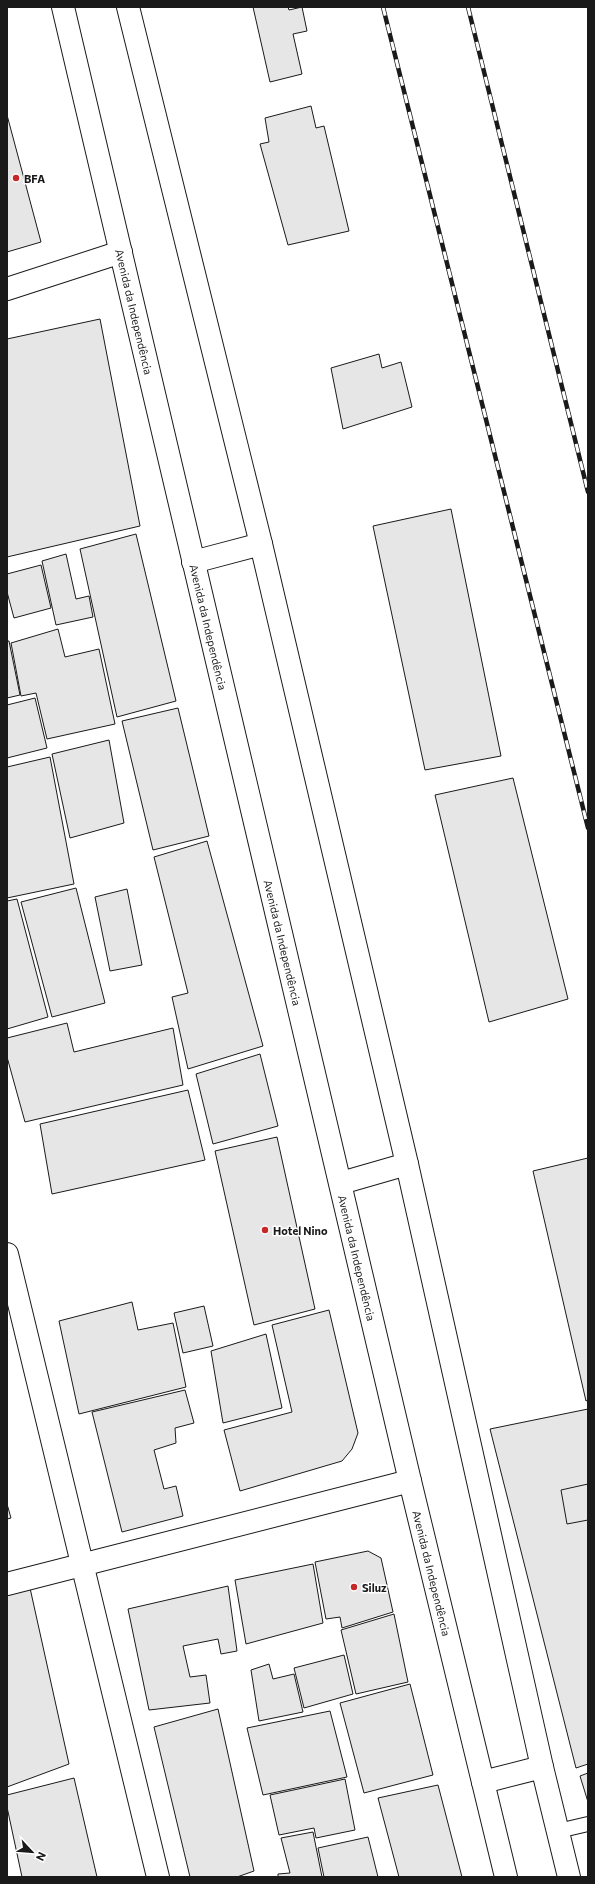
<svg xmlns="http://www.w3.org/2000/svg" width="595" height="1884" viewBox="0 0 595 1884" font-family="Commissioner,sans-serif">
  <rect width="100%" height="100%" fill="#fff"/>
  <!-- building -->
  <g fill="#e6e6e6" stroke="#1a1a1a">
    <polygon points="253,7 288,7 289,10 302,7 307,31 293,34 302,74 270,82"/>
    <polygon points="311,106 316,128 324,126 349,231 288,245 260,144 269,142 265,118"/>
    <polygon points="7,115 41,242 7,252"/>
    <polygon points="100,319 140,526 7,557 7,339"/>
    <polygon points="379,354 382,368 401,362 412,407 343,429 331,368"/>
    <polygon points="451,509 501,756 425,770 373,526"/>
    <polygon points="136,534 176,701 117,717 80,549"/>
    <polygon points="66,554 76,599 89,596 93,617 56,625 42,561"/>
    <polygon points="41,565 51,608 14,618 7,592 7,574"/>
    <polygon points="58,629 65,657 99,649 115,724 47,739 36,693 21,696 11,643"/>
    <polygon points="7,641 9,641 20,695 7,698"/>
    <polygon points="35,698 47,748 7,758 7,705"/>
    <polygon points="178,708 209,836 153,850 122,721"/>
    <polygon points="109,740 124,823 70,838 52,754"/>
    <polygon points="50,757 74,884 7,898 7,767"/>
    <polygon points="513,778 568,999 489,1022 435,795"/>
    <polygon points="207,841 263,1046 188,1069 172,997 188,993 154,857"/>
    <polygon points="76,888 105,1003 52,1017 21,902"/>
    <polygon points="127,889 142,965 110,971 95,897"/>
    <polygon points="17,899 48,1017 7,1029 7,901"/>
    <polygon points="67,1023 74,1052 173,1028 183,1085 25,1122 7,1057 7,1038"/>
    <polygon points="260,1054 278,1126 213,1144 196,1074"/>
    <polygon points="188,1090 205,1160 52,1194 40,1124"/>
    <polygon points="277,1137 315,1309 254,1325 215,1151"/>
    <polygon points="588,1158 588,1400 586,1401 533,1171"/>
    <polygon points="132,1302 138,1330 173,1323 186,1387 79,1414 59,1321"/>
    <polygon points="204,1306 213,1346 183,1353 174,1313"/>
    <polygon points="329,1310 358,1433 352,1449 342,1461 240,1491 224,1430 292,1412 272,1325"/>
    <polygon points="266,1334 282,1408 223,1423 211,1351"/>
    <polygon points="185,1390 194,1423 175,1428 176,1443 154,1450 164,1489 176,1486 183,1516 122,1532 92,1412"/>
    <polygon points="588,1409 588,1764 576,1768 490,1429"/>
    <polygon points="588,1484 588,1520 567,1524 561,1490"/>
    <polygon points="7,1504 11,1518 7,1519"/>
    <polygon points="368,1551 381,1558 393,1612 342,1628 340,1617 326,1619 315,1562"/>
    <polygon points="313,1564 323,1623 246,1644 235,1580"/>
    <polygon points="228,1586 237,1651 221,1654 218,1639 183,1646 190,1677 206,1675 210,1703 149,1710 128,1609"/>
    <polygon points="30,1588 69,1764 7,1787 7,1595"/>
    <polygon points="394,1614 408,1682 356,1694 341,1630"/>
    <polygon points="344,1655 353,1694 304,1708 294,1668"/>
    <polygon points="269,1664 273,1679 294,1674 303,1712 259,1721 251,1670"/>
    <polygon points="410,1684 433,1775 364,1793 340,1703"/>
    <polygon points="218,1709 254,1871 237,1877 190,1877 154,1727"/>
    <polygon points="330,1711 347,1777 263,1795 247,1728"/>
    <polygon points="588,1773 588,1802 580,1776"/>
    <polygon points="74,1778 97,1877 22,1877 7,1807 7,1795"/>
    <polygon points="345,1779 355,1830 316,1838 314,1828 279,1835 270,1795"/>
    <polygon points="438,1785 462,1877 399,1877 378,1798"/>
    <polygon points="313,1832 322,1877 278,1877 278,1874 290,1873 281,1838"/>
    <polygon points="368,1837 378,1877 324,1877 318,1848"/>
  </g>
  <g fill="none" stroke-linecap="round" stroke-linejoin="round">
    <defs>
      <polyline id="service" points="558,1831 588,1824"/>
      <g id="minor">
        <polyline points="7,289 121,252"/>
        <polyline points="7,1584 410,1481"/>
      </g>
      <polyline id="secondary" points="7,1254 158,1877"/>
      <g id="primary">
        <path id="s1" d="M63 7 410 1481 506 1877"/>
        <polyline points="128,7 261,544 407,1164 542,1767 569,1877"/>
        <polyline points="193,562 261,544"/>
        <polyline points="341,1183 407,1164"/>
        <polyline points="483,1782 542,1767"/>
      </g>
    </defs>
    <!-- service casing -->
    <use href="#service" stroke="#1a1a1a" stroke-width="16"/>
    <!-- minor casing -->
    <use href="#minor" stroke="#1a1a1a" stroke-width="24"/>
    <!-- secondary casing -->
    <use href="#secondary" stroke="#1a1a1a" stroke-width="24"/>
    <!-- primary casing -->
    <use href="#primary" stroke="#1a1a1a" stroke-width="24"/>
    <!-- service -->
    <use href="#service" stroke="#fff" stroke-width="14"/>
    <!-- minor -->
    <use href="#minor" stroke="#fff" stroke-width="22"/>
    <!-- secondary -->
    <use href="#secondary" stroke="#fff" stroke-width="22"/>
    <!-- primary -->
    <use href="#primary" stroke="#fff" stroke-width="22"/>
    <defs>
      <g id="rail">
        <polyline points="383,7 588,828"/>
        <polyline points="468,7 588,492"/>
      </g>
    </defs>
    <!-- rail casing -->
    <use href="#rail" stroke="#1a1a1a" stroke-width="4.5"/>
    <!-- rail -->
    <use href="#rail" stroke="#fff" stroke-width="3" stroke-dasharray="9" stroke-linecap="butt"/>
  </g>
  <!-- markers -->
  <g fill="#c62828" stroke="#fff" stroke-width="1.5">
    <circle cx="16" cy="178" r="4"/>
    <circle cx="265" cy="1230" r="4"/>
    <circle cx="354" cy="1587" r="4"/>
  </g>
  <g text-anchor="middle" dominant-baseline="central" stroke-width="3" stroke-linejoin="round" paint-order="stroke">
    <!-- poi labels -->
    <g font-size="11" font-weight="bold" fill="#1a1a1a" stroke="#fff" text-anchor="start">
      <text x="24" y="178">BFA</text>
      <text x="273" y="1230">Hotel Nino</text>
      <text x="362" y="1587">Siluz</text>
    </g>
    <!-- street labels -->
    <g font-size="11" fill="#1a1a1a" stroke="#fff">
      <text stroke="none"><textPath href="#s1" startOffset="313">Avenida da Independência</textPath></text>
      <text stroke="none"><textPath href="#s1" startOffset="637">Avenida da Independência</textPath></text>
      <text stroke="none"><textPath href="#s1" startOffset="961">Avenida da Independência</textPath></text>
      <text stroke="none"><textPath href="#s1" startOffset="1285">Avenida da Independência</textPath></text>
      <text stroke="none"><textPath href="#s1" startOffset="1609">Avenida da Independência</textPath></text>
    </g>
  </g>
  <!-- border -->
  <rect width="595" height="1884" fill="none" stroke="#1a1a1a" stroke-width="16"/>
  <!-- north arrow -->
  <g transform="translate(32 1852) rotate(116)" stroke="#ffffff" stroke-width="3" paint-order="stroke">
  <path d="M0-3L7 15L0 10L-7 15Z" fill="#1a1a1a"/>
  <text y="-6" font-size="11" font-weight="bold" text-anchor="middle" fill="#1a1a1a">N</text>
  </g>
</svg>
